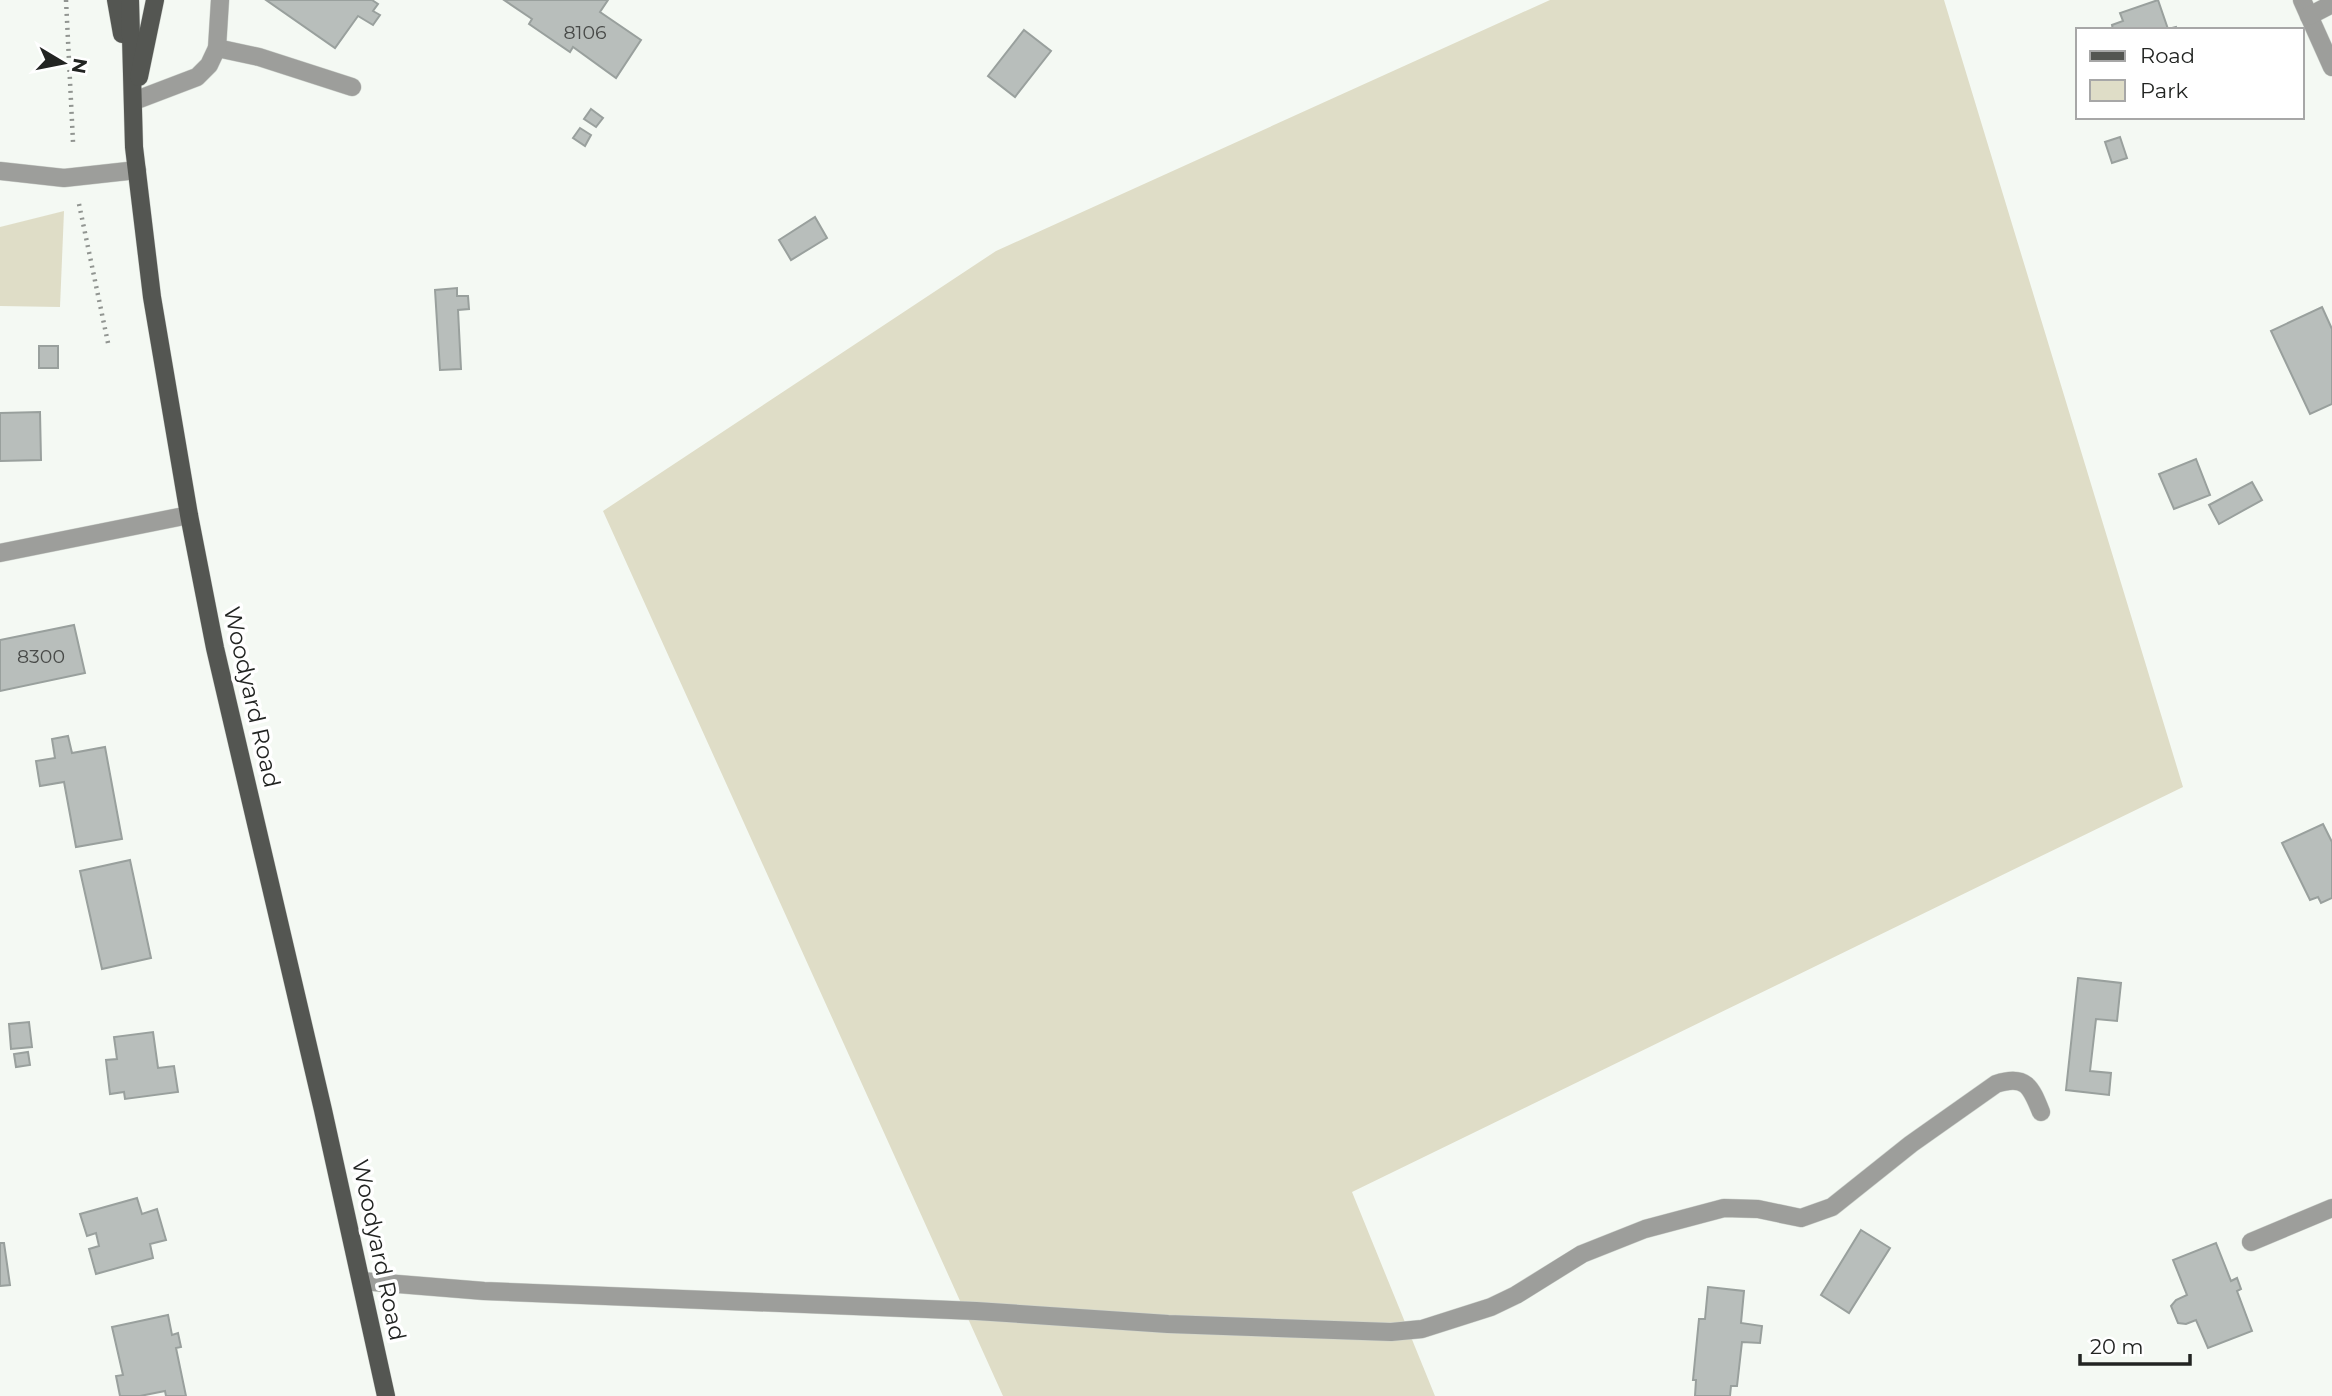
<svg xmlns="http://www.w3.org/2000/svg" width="2332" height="1396" viewBox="0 0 2332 1396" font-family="Montserrat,sans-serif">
  <rect width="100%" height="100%" fill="#f4f9f3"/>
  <!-- green -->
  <g fill="#dfddc7">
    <polygon points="1550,0 1944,0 2183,787 1352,1192 1435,1396 1003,1396 603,511 996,251"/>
    <polygon points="64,211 60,307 0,306 0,227"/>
  </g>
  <!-- building -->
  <g fill="#b8bebb" stroke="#99a09d" stroke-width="2">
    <polygon points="266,0 372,0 378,4 373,11 380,15 373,25 358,16 335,48"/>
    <polygon points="504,0 608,0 600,12 641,40 616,78 573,47 570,52 529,24 532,19"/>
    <polygon points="2158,0 2168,29 2176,27 2177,30 2113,30 2112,25 2123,21 2120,13"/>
    <polygon points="1024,30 1051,51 1015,97 988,76"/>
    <polygon points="591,109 603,118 596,127 584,119"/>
    <polygon points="580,128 591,135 585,146 573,138"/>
    <polygon points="2120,137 2127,158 2112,163 2105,142"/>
    <polygon points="815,217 827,238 791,260 779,240"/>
    <polygon points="457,288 457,296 468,296 469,309 458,310 461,369 440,370 435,290"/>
    <polygon points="2322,307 2332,329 2332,404 2310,414 2271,331"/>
    <rect x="39" y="346" width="19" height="22"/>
    <polygon points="40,412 41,460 0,461 0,413"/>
    <polygon points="2196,459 2210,495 2174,509 2159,474"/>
    <polygon points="2252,482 2262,500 2219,524 2209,505"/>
    <polygon points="74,625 85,673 0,691 0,640"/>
    <polygon points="68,736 72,753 105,747 122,839 76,847 64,782 40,786 36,761 55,758 52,739"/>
    <polygon points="2323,824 2332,842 2332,898 2321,903 2318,897 2310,900 2282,843"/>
    <polygon points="130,860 151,958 102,969 80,871"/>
    <polygon points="2078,978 2121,983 2117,1021 2096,1019 2090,1071 2111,1073 2109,1095 2066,1090"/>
    <polygon points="29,1022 32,1047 11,1049 9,1024"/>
    <polygon points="153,1032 158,1068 174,1066 178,1092 125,1099 124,1092 110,1094 106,1060 117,1059 114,1037"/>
    <polygon points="28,1052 30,1065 16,1067 14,1054"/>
    <polygon points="137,1198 142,1214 157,1209 166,1240 150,1244 153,1258 96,1274 89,1249 99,1246 96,1233 87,1236 80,1214"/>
    <polygon points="1861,1230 1890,1248 1849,1313 1821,1295"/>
    <polygon points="0,1243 4,1243 10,1285 0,1286"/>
    <polygon points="2216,1243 2231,1281 2237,1278 2241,1289 2237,1291 2252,1331 2208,1348 2196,1320 2186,1324 2178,1323 2171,1306 2176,1300 2187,1295 2173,1260"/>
    <polygon points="1708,1287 1744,1291 1741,1323 1762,1326 1760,1343 1742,1342 1737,1386 1731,1386 1730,1396 1695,1396 1696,1380 1693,1380 1699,1319 1705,1319"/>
    <polygon points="168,1315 172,1335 178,1333 181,1347 176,1348 186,1396 166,1396 165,1391 140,1396 120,1396 116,1376 123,1375 112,1327"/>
  </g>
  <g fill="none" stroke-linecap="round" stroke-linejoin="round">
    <defs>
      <g id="minor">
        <polyline points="2302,0 2332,67"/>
        <polyline points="2309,16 2332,4"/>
        <polyline points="217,48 259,57 352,87"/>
        <polyline points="134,101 197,77 209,65 217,48 220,0"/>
        <polyline points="0,171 64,178 137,170"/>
        <polyline points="0,553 189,515"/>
        <polyline points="2251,1242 2332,1208"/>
        <path d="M361 1281 484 1291 976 1311 1168 1324 1391 1332 1422 1329 1491 1307 1516 1295 1582 1254 1645 1229 1724 1208 1758 1209 1801 1218 1832 1207 1911 1144 1996 1084C2026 1074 2031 1087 2041 1112"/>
      </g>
      <g id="major">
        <polyline points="116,0 122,34"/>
        <polyline points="130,0 134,147 152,297 189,515 215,648 323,1110 386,1396"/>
        <polyline points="139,77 155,0"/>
      </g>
    </defs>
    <!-- minor casing -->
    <use href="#minor" stroke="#ced3cd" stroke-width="19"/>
    <!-- major casing -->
    <use href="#major" stroke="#ced3cd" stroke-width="19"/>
    <!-- path -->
    <g stroke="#919591" stroke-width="4.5" stroke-dasharray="2 5" stroke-linecap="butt">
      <polyline points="66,0 73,142"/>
      <polyline points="79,204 108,343"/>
    </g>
    <!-- minor -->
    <use href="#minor" stroke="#9d9e9b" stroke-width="18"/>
    <!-- major -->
    <use href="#major" stroke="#545652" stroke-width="18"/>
  </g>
  <g text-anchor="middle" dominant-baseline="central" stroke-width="7" stroke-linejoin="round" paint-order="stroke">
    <!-- number labels -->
    <g font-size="19" fill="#484a48">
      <text x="585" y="32">8106</text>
      <text x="41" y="656">8300</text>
    </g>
    <!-- street labels -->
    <g font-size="23" fill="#222422" stroke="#fff">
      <text transform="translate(252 697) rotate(77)">Woodyard Road</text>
      <text transform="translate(379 1250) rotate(78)">Woodyard Road</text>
    </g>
  </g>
  <!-- legend -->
  <rect x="2076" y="28" width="228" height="91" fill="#ffffff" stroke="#a7a7a7" stroke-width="2"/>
  <rect x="2090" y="51" width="35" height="10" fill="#545652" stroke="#a7a7a7" stroke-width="2"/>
  <text x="2140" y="63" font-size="21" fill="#222422">Road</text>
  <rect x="2090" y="80" width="35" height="21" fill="#dfddc7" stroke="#a7a7a7" stroke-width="2"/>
  <text x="2140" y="98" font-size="21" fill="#222422">Park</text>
  <!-- north arrow -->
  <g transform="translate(63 63) rotate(100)" stroke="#ffffff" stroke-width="5" paint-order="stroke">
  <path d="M0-5L12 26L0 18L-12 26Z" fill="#222422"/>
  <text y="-10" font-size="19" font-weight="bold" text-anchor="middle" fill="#222422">N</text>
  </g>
  <!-- scale -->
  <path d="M2080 1354v10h110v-10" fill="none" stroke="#222422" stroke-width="3.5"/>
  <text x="2090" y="1354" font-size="21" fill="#222422" stroke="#ffffff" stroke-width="5" paint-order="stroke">20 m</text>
</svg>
